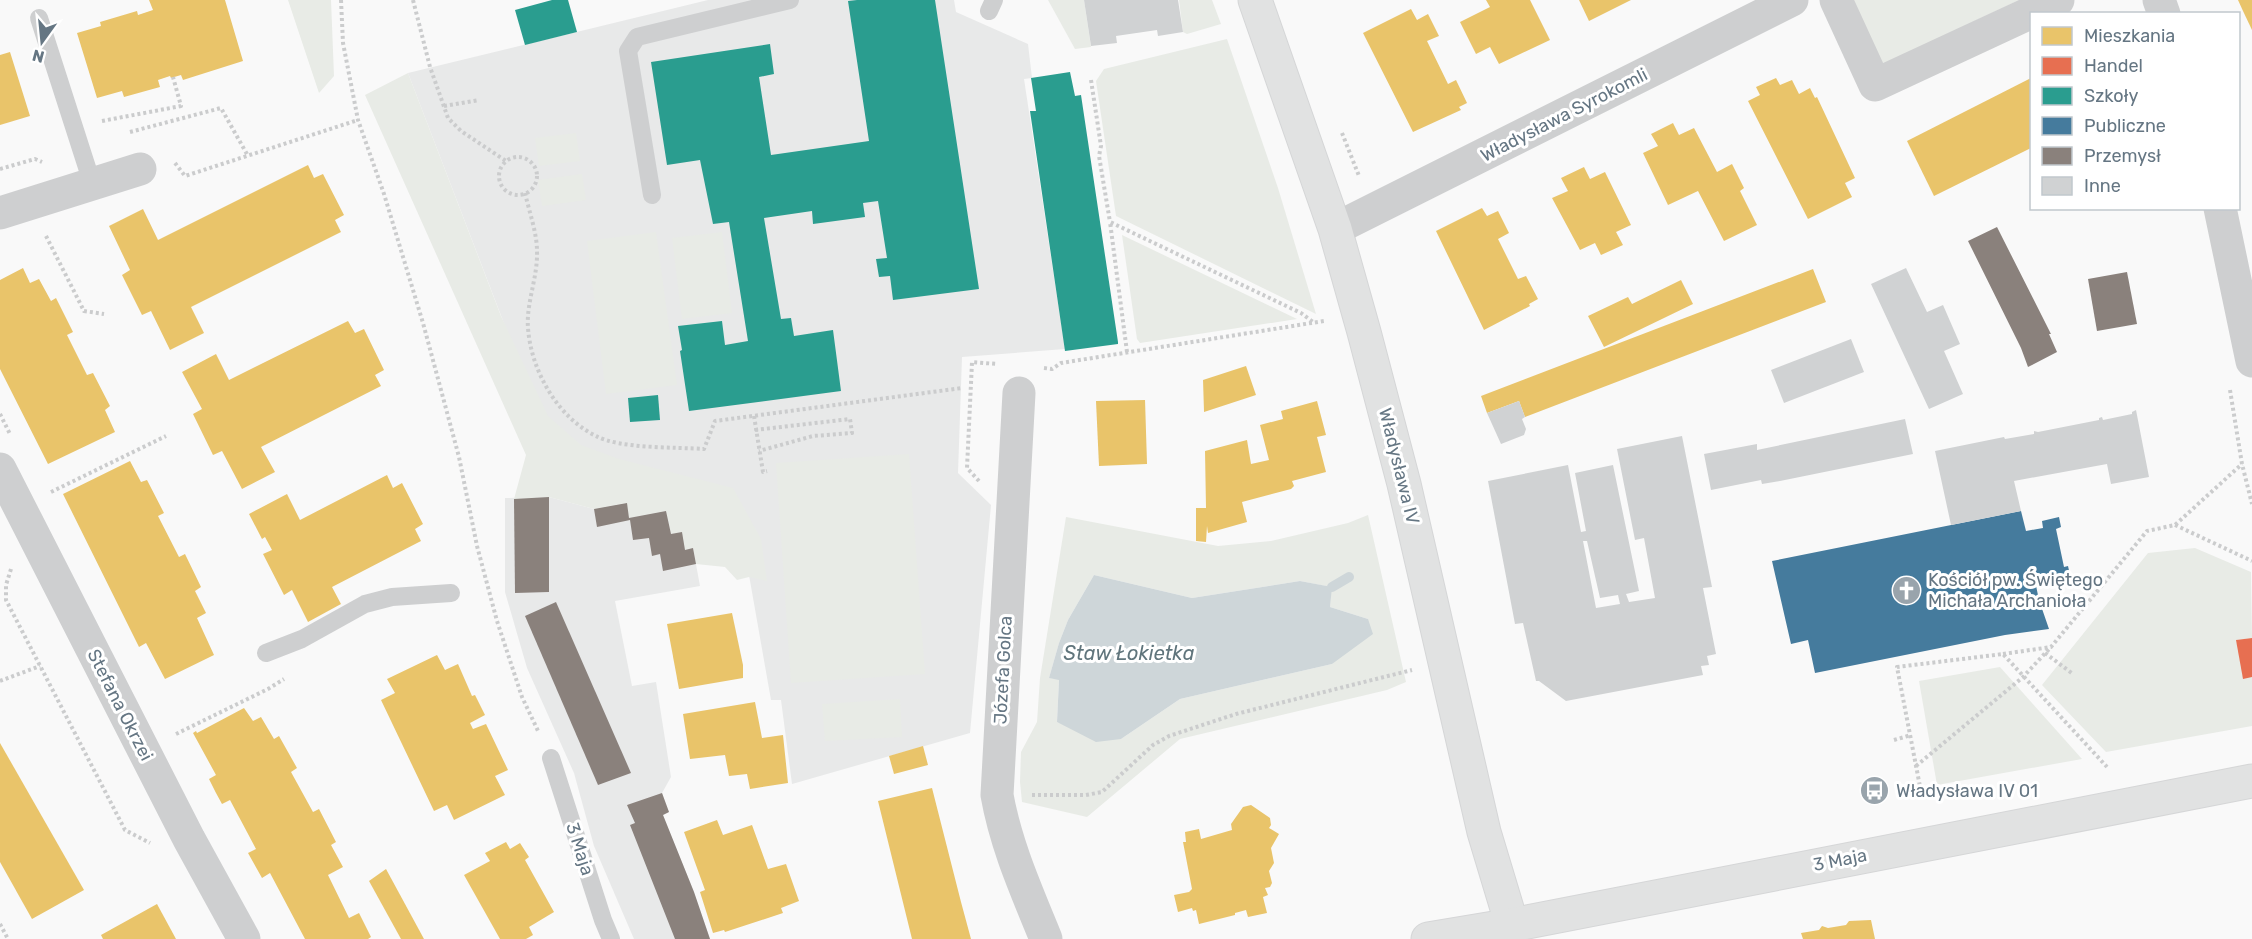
<svg xmlns="http://www.w3.org/2000/svg" width="2252" height="939" viewBox="0 0 2252 939" font-family="Rubik,sans-serif">
  <rect width="100%" height="100%" fill="#f9f9f9"/>
  <!-- built -->
  <g fill="#e8e9e9">
    <polygon points="708,0 954,0 956,12 1028,44 1032,78 1024,79 1065,349 962,357 958,473 991,505 970,733 792,784 781,700 771,700 743,541 551,446 408,73"/>
    <polygon points="549,497 594,509 627,503 629,517 666,511 693,548 700,586 615,601 632,686 656,682 671,777 662,793 669,812 663,815 694,892 710,939 634,939 594,846 574,773 527,668 505,592 505,498"/>
  </g>
  <!-- green -->
  <g fill="#e8ebe6" fill-rule="evenodd">
    <polygon points="288,0 331,0 334,76 319,93"/>
    <polygon points="1048,0 1084,0 1091,47 1075,49"/>
    <polygon points="1179,0 1212,0 1221,24 1187,34 1183,32"/>
    <polygon points="1849,0 2019,0 1884,64 1876,58"/>
    <polygon points="1227,39 1278,188 1316,314 1116,216 1096,81 1104,69"/>
    <polygon points="408,73 501,316 548,416 581,445 619,459 733,488 761,539 767,581 749,577 737,580 725,567 696,564 693,548 685,550 682,532 671,534 666,511 629,518 626,503 594,509 549,497 514,499 526,455 365,95"/>
    <polygon points="576,133 580,161 539,166 535,138"/>
    <polygon points="582,174 586,200 542,206 538,180"/>
    <polygon points="656,232 677,385 606,394 587,241"/>
    <polygon points="722,232 732,313 682,319 672,238"/>
    <polygon points="1122,235 1297,319 1140,343 1137,339"/>
    <polygon points="909,454 925,674 791,683 776,463"/>
    <path d="M1368 515 1406 682 1387 690 1180 739 1087 817 1022 802 1020 782 1021 752 1037 722 1040 678 1066 517 1218 546 1271 541 1348 523ZM1094 575 1192 598 1300 581 1331 587 1330 607 1368 619 1332 664 1180 699 1121 739 1057 722 1059 679 1049 678 1059 643 1068 620Z"/>
    <polygon points="2195,548 2251,572 2252,638 2237,640 2252,677 2252,726 2106,752 2042,685 2148,553"/>
    <polygon points="2000,667 2082,759 1937,785 1919,681"/>
    <polygon points="900,699 902,737 825,741 822,704"/>
  </g>
  <!-- water -->
  <polygon fill="#ced6d9" points="1094,575 1192,598 1300,581 1332,587 1330,607 1368,619 1373,634 1332,664 1180,699 1121,739 1096,742 1057,722 1059,680 1049,678 1059,643 1068,620"/>
  <!-- homes -->
  <g fill="#e9c46a">
    <polygon points="149,0 225,0 243,61 183,80 181,75 171,78 170,76 158,80 160,87 124,97 122,91 97,98 77,33 101,26 100,22 137,11 138,15 153,10"/>
    <polygon points="1486,0 1530,0 1550,40 1499,64 1490,47 1476,54 1460,22 1490,7"/>
    <polygon points="1579,0 1631,0 1589,21"/>
    <polygon points="2238,0 2252,0 2252,30 2243,11"/>
    <polygon points="1411,9 1417,20 1428,14 1439,36 1427,41 1448,84 1456,80 1467,103 1459,107 1461,110 1413,132 1363,33"/>
    <polygon points="10,52 30,116 0,125 0,55"/>
    <polygon points="1776,78 1780,85 1792,80 1799,94 1810,88 1815,98 1817,97 1855,178 1845,183 1852,197 1808,219 1748,101 1760,95 1756,87"/>
    <polygon points="2031,78 2031,148 1934,196 1907,141"/>
    <polygon points="1673,123 1679,135 1694,128 1717,172 1732,164 1744,188 1740,191 1757,225 1724,241 1698,191 1668,205 1643,153 1658,146 1651,134"/>
    <polygon points="308,165 314,178 323,174 344,215 335,220 341,232 191,307 204,333 170,350 151,311 142,315 122,275 130,270 109,226 143,209 158,240"/>
    <polygon points="1584,167 1590,179 1605,172 1631,225 1616,232 1623,245 1601,255 1595,243 1580,250 1552,198 1568,191 1561,178"/>
    <polygon points="1482,208 1487,216 1498,211 1509,233 1498,239 1518,279 1526,276 1538,299 1529,304 1530,306 1484,330 1436,231"/>
    <polygon points="23,268 30,283 39,279 51,301 56,298 73,332 67,335 87,375 93,373 110,406 105,410 115,432 48,464 0,369 0,280"/>
    <polygon points="1813,269 1826,302 1525,417 1519,401 1487,413 1481,396"/>
    <polygon points="1681,280 1693,304 1604,347 1588,316 1628,297 1632,304"/>
    <polygon points="348,321 355,333 364,329 384,370 375,375 381,386 261,447 275,472 242,489 222,451 213,455 193,414 202,409 182,372 216,354 229,380"/>
    <polygon points="1246,366 1256,395 1204,412 1203,380"/>
    <polygon points="1145,400 1147,464 1099,466 1096,401"/>
    <polygon points="1317,401 1326,435 1317,437 1326,472 1292,481 1294,486 1291,489 1242,502 1247,522 1208,533 1207,526 1206,542 1196,541 1196,508 1206,508 1205,451 1247,440 1251,464 1269,460 1260,425 1283,419 1281,411"/>
    <polygon points="130,461 141,482 147,480 164,513 158,516 179,557 185,554 201,587 195,591 206,613 197,618 214,655 165,679 146,643 139,647 63,494"/>
    <polygon points="387,475 393,488 402,483 423,524 415,529 421,541 332,587 341,604 308,622 292,590 284,595 263,554 272,550 265,537 262,539 249,514 287,494 300,520"/>
    <polygon points="732,613 743,665 743,678 679,689 667,624"/>
    <polygon points="437,655 445,670 458,664 472,696 475,695 485,715 470,723 473,729 486,724 508,770 495,776 505,795 454,820 447,805 434,811 381,700 395,693 387,679"/>
    <polygon points="755,702 762,738 783,735 788,783 750,789 747,774 729,776 725,755 690,759 683,714"/>
    <polygon points="244,708 253,721 261,717 274,739 279,736 297,768 291,772 313,812 319,809 336,842 331,845 343,867 328,875 349,918 359,913 371,937 368,939 305,939 270,873 262,878 248,853 256,849 230,800 222,804 216,793 209,779 216,775 193,733 196,731 197,733"/>
    <polygon points="0,743 84,890 32,919 0,862"/>
    <polygon points="923,746 928,765 894,774 889,756"/>
    <polygon points="932,788 961,902 971,939 912,939 878,801"/>
    <polygon points="1251,805 1270,818 1271,825 1269,828 1279,834 1271,848 1274,863 1269,871 1272,883 1270,887 1265,888 1268,895 1263,897 1267,913 1248,917 1246,910 1235,913 1235,915 1199,924 1196,910 1193,911 1192,908 1178,912 1174,895 1189,892 1192,889 1183,842 1186,842 1185,832 1199,829 1201,839 1232,830 1231,824 1243,807"/>
    <polygon points="717,820 723,835 752,825 768,869 786,864 799,901 781,908 783,913 725,932 724,930 713,933 700,892 705,890 684,832"/>
    <polygon points="506,842 510,849 520,843 529,857 525,860 554,912 529,927 533,935 526,939 500,939 464,875 490,861 485,853"/>
    <polygon points="386,869 424,939 401,939 369,881"/>
    <polygon points="157,904 176,939 103,939 101,935"/>
    <polygon points="1871,920 1875,939 1803,939 1801,933 1819,930 1822,926 1828,928 1846,925 1849,921"/>
  </g>
  <!-- shops -->
  <polygon fill="#e76f51" points="2252,638 2252,677 2243,679 2236,640"/>
  <!-- schools -->
  <g fill="#2a9d8f">
    <polygon points="552,0 568,0 577,32 525,45 515,10"/>
    <polygon points="857,0 935,0 979,289 893,300 890,276 879,277 876,259 887,258 878,201 863,203 865,217 813,224 812,211 764,218 781,319 791,318 794,336 833,330 841,391 689,411 680,351 682,350 678,326 722,321 725,345 748,341 729,222 713,224 700,160 667,165 651,62 770,44 774,74 759,77 771,155 869,141 848,1"/>
    <polygon points="1070,72 1075,96 1081,95 1118,342 1118,344 1065,351 1030,111 1036,111 1031,78"/>
    <polygon points="658,395 660,420 630,422 628,398"/>
  </g>
  <!-- public -->
  <polygon fill="#457b9d" points="2021,511 2026,531 2043,528 2042,521 2059,517 2061,527 2056,529 2064,567 2068,566 2070,575 2054,579 2052,573 2034,576 2039,600 2049,629 2005,635 1815,673 1808,640 1791,644 1772,561"/>
  <!-- industry -->
  <g fill="#8a817c">
    <polygon points="1997,227 2051,334 2049,334 2057,352 2028,367 2021,348 1968,241"/>
    <polygon points="2127,272 2137,324 2097,331 2088,279"/>
    <polygon points="549,497 549,592 515,593 514,499"/>
    <polygon points="627,503 629,518 666,511 671,534 682,532 685,550 693,548 696,564 663,571 660,554 652,556 649,538 633,540 630,520 597,527 594,509"/>
    <polygon points="556,602 631,773 598,785 525,616"/>
    <polygon points="662,793 669,812 663,815 694,892 710,939 675,939 630,825 635,823 627,805"/>
  </g>
  <g fill="none" stroke-linecap="round" stroke-linejoin="round">
    <!-- stream -->
    <polyline stroke="#ced6d9" stroke-width="10" points="1332,587 1349,577"/>
  </g>
  <!-- building -->
  <g fill="#d0d2d3" fill-rule="evenodd">
    <polygon points="1084,0 1178,0 1183,32 1158,36 1157,30 1116,36 1117,43 1091,46"/>
    <polygon points="1906,268 1927,312 1943,305 1960,344 1944,351 1963,394 1929,409 1871,284"/>
    <polygon points="1851,339 1864,372 1784,403 1771,370"/>
    <polygon points="1519,401 1525,417 1522,419 1526,429 1524,435 1501,444 1487,413"/>
    <polygon points="2136,410 2149,477 2111,484 2107,464 2014,481 2021,511 1951,525 1935,451 2004,437 2005,439 2034,434 2034,431 2038,432 2099,420 2099,418 2102,417 2103,420 2132,414 2132,412"/>
    <polygon points="1905,419 1913,454 1780,481 1762,484 1761,480 1711,490 1704,454 1757,444 1757,450"/>
    <path d="M1682 436 1712 587 1703 588 1716 654 1707 656 1709 665 1701 666 1703 675 1566 701 1539 681H1536L1523 623 1515 624 1488 481 1568 465 1581 532 1586 531 1575 473 1613 465 1639 591 1626 594 1629 602 1655 598 1644 538 1635 540 1617 449ZM1583 541H1587L1600 598 1618 595 1620 604 1596 608Z"/>
  </g>
  <g fill="none" stroke-linecap="round" stroke-linejoin="round">
    <defs>
      <g id="secondary">
        <polyline points="1255,0 1335,229 1364,332 1404,484 1484,832 1512,925"/>
        <polyline points="1428,939 1512,925 2252,781"/>
      </g>
    </defs>
    <!-- secondary casing -->
    <use href="#secondary" stroke="#d5d6d7" stroke-width="35"/>
    <!-- path -->
    <g stroke="#cbcccd" stroke-width="4" stroke-dasharray="3 3" stroke-linecap="butt">
      <polyline points="341,0 343,43 358,120 384,194 423,323 459,457 477,546 497,621 522,697 539,733"/>
      <polyline points="413,0 430,67 448,118 461,131 506,161"/>
      <polyline points="1091,80 1101,146 1099,156 1110,222"/>
      <polyline points="444,106 479,100"/>
      <polyline points="102,121 181,106 173,77"/>
      <polyline points="130,132 221,108 248,156"/>
      <polyline points="1342,133 1359,176"/>
      <circle cx="518" cy="176" r="19"/>
      <polyline points="175,163 185,176 358,120"/>
      <polyline points="0,169 35,159 42,162"/>
      <path d="M525 193C529 211 537 233 537 251 538 277 526 303 528 328 531 370 557 417 596 436 620 449 676 447 704 449L715 421 962 388"/>
      <polyline points="46,236 84,311 104,314"/>
      <polyline points="1127,352 1110,222 1301,313 1313,322"/>
      <polyline points="1044,368 1052,369 1061,363 1324,321"/>
      <polyline points="2230,390 2242,464 2252,504"/>
      <polyline points="0,414 10,434"/>
      <polyline points="754,416 763,472 767,471"/>
      <polyline points="755,430 850,419 852,433 813,436 759,451"/>
      <polyline points="979,481 967,468 972,362 997,364"/>
      <polyline points="51,492 166,436"/>
      <polyline points="2175,525 2252,561"/>
      <polyline points="11,569 6,585 6,600 125,830 150,843"/>
      <polyline points="2045,653 2073,674"/>
      <polyline points="2003,654 2051,647 2147,531 2175,525 2242,464"/>
      <polyline points="0,681 40,666"/>
      <polyline points="176,734 268,689 284,679"/>
      <polyline points="1894,740 1911,735"/>
      <polyline points="1916,766 2023,677 2050,648"/>
      <polyline points="1032,795 1086,795 1102,792 1153,745 1169,736 1236,714 1412,670"/>
      <polyline points="1922,797 1897,667 2003,654 2107,767"/>
      <polyline points="0,924 8,939"/>
    </g>
    <!-- lane -->
    <g stroke="#cecfd0" stroke-width="18">
      <polyline points="989,11 994,0"/>
      <polyline points="39,18 92,183"/>
      <polyline points="652,195 628,51 637,37 790,0"/>
      <polyline points="266,653 302,639 365,604 392,597 451,593"/>
      <polyline points="551,758 603,920 611,939"/>
    </g>
    <!-- street -->
    <g stroke="#cecfd0" stroke-width="33">
      <polyline points="1836,0 1875,85 2058,0"/>
      <polyline points="2159,0 2164,14"/>
      <polyline points="2220,208 2252,361"/>
      <polyline points="0,213 140,169"/>
      <polyline points="1335,229 1792,0"/>
      <path d="M1019 393 997 795C1006 846 1027 892 1046 939"/>
      <polyline points="0,469 189,839 244,939"/>
    </g>
    <!-- secondary -->
    <use href="#secondary" stroke="#e1e2e2" stroke-width="33"/>
  </g>
  <!-- icons -->
  <defs>
    <symbol id="church-disc" viewBox="-11 -11 22 22"><circle r="9.5" fill="#99a4ac" stroke="#fff"/><path d="M-1.2-6h2.4v3.5h3.3v2.4h-3.3V6h-2.4V-.1h-3.3v-2.4h3.3Z" fill="#fff"/></symbol>
    <symbol id="bus-disc" viewBox="-11 -11 22 22"><circle r="9.5" fill="#99a4ac" stroke="#fff"/><path d="M-5-6H5V4H4V6H2V4H-2V6H-4V4H-5ZM-3.5-4V0h7V-4ZM-3.5 1.2v1.5H-2V1.2ZM2 1.2v1.5H3.5V1.2Z" fill="#fff"/></symbol>
  </defs>
  <g fill-rule="evenodd">
    <use href="#church-disc" x="1890" y="574" width="33" height="33"/>
    <use href="#bus-disc" x="1858" y="774" width="33" height="33"/>
  </g>
  <g text-anchor="middle" dominant-baseline="central" stroke-width="6" stroke-linejoin="round" paint-order="stroke">
    <!-- street labels -->
    <g font-size="18" fill="#657683" stroke="#fff">
      <text transform="translate(1564 115) rotate(-27)">Władysława Syrokomli</text>
      <text transform="translate(1399 466) rotate(76)">Władysława IV</text>
      <text transform="translate(1003 670) rotate(-87)">Józefa Golca</text>
      <text transform="translate(120 705) rotate(63)">Stefana Okrzei</text>
      <text transform="translate(580 849) rotate(72)">3 Maja</text>
      <text transform="translate(1840 860) rotate(-11)">3 Maja</text>
    </g>
    <!-- poi labels -->
    <g font-size="18" fill="#657683" stroke="#fff" text-anchor="start">
      <text x="1928" y="580">Kościół pw. Świętego<tspan x="1928" dy="21">Michała Archanioła</tspan></text>
      <text x="1896" y="791">Władysława IV 01</text>
    </g>
    <!-- water labels -->
    <g font-size="20" font-style="italic" fill="#60757c" stroke="#fff">
      <text x="1129" y="653">Staw Łokietka</text>
    </g>
  </g>
  <!-- legend -->
  <rect x="2030" y="12" width="210" height="198" fill="#ffffff" stroke="#c1c8cd" stroke-width="1.5"/>
  <rect x="2042" y="27" width="30" height="18" fill="#e9c46a" stroke="#c1c8cd" stroke-width="1.5"/>
  <text x="2084" y="42" font-size="18" fill="#657683">Mieszkania</text>
  <rect x="2042" y="57" width="30" height="18" fill="#e76f51" stroke="#c1c8cd" stroke-width="1.5"/>
  <text x="2084" y="72" font-size="18" fill="#657683">Handel</text>
  <rect x="2042" y="87" width="30" height="18" fill="#2a9d8f" stroke="#c1c8cd" stroke-width="1.5"/>
  <text x="2084" y="102" font-size="18" fill="#657683">Szkoły</text>
  <rect x="2042" y="117" width="30" height="18" fill="#457b9d" stroke="#c1c8cd" stroke-width="1.5"/>
  <text x="2084" y="132" font-size="18" fill="#657683">Publiczne</text>
  <rect x="2042" y="147" width="30" height="18" fill="#8a817c" stroke="#c1c8cd" stroke-width="1.5"/>
  <text x="2084" y="162" font-size="18" fill="#657683">Przemysł</text>
  <rect x="2042" y="177" width="30" height="18" fill="#d0d2d3" stroke="#c1c8cd" stroke-width="1.5"/>
  <text x="2084" y="192" font-size="18" fill="#657683">Inne</text>
  <!-- north arrow -->
  <g transform="translate(42 42) rotate(195)" stroke="#ffffff" stroke-width="4.5" paint-order="stroke">
  <path d="M0-4.5L10 22L0 15L-10 22Z" fill="#657683"/>
  <text y="-9" font-size="16" font-weight="bold" text-anchor="middle" fill="#657683">N</text>
  </g>
</svg>
